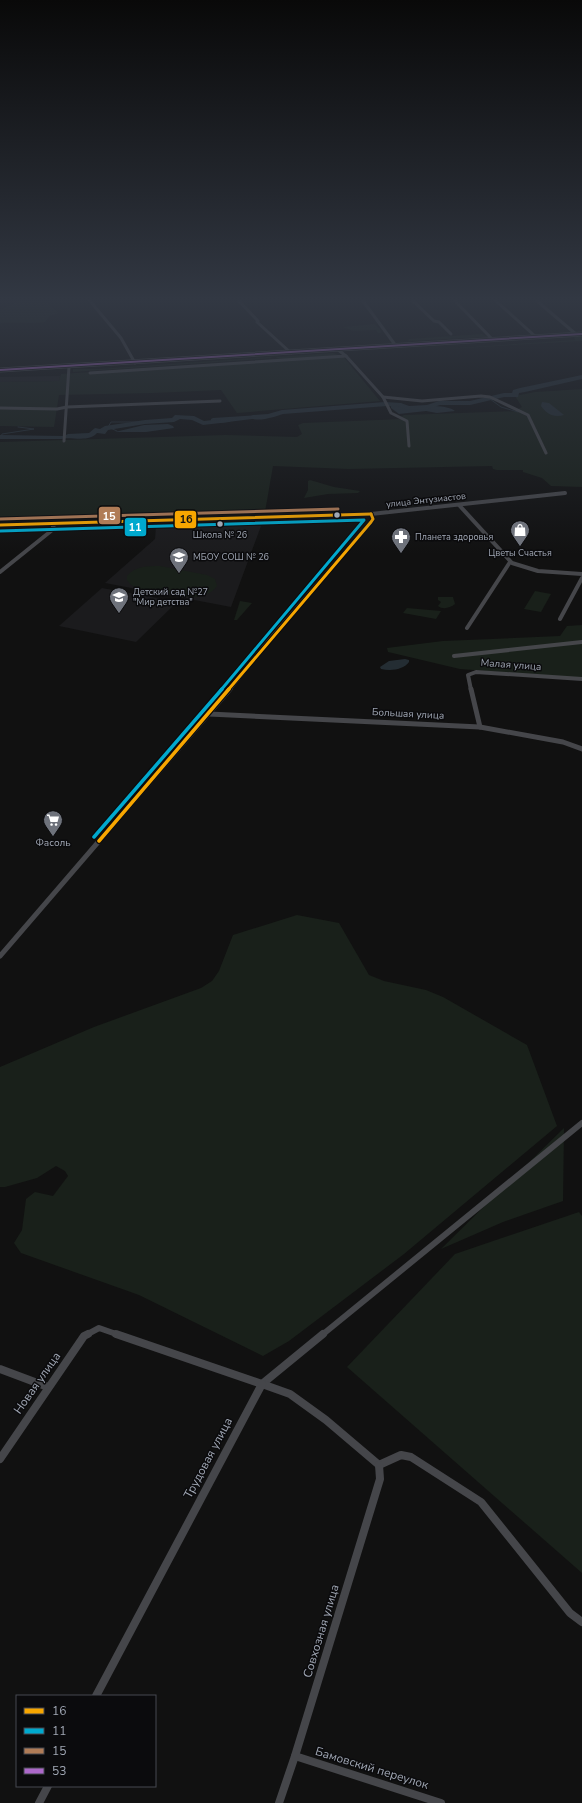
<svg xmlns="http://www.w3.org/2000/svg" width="582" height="1803" viewBox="0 0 582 1803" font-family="'Nunito Sans',sans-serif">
  <rect width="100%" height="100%" fill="#111"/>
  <!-- built -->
  <g fill="#1b1b1d">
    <polygon points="60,376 59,381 0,382 0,377"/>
    <polygon points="250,524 261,526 231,607 105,583 155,539 156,526"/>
    <polygon points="102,588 146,596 177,602 136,642 59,626"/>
  </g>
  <!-- green -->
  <g fill="#19201a">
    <path d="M19 301H51L48 304 59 313 49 316 45 322C33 324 15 322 1 323L0 325V310Z"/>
    <polygon points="374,324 380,329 381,333 378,333 376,330 353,331 343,327"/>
    <polygon points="482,334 488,337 408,341 409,339"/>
    <polygon points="574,337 582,337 582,341 429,350 575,340"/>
    <polygon points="333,353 338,355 324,356 342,355 380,401 237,413 221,390 153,393 59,395 54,427 0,426 0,382 59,381 61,374 282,359 276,358 277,357"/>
    <polygon points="270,357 272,358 73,372 73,369 98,369"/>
    <polygon points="582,389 582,487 551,486 542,478 523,472 523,470 497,470 493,469 492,466 349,469 273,466 265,512 0,519 0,442 225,435 297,437 302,434 298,425 303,423 403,419 400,417 404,415 520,411 518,409 522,407 515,396 535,392"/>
    <polygon points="310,480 334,487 360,491 358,493 328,494 304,498 308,490 308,481"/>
    <path d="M160 566 207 575 215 579 217 586C204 604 175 595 158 592 147 590 133 590 127 580V576C135 566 148 566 160 566Z"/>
    <polygon points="535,591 551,594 541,612 524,609"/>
    <path d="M438 597H453L455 604C450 608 443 610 438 606L441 602 438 600Z"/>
    <polygon points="240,601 252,603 237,620 234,620"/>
    <polygon points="407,608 441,611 436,619 403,613"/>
    <polygon points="582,625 582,678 460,669 388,652 387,648 443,641 560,636 567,626"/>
    <polygon points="297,915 339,923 369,975 384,981 426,990 443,997 527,1045 557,1126 404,1254 289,1341 263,1356 139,1295 21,1253 14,1243 22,1230 26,1199 35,1192 53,1196 68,1176 65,1171 56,1166 37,1178 5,1187 0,1187 0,1067 94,1027 201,988 212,981 219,971 233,935"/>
    <polygon points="564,1128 563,1201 503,1222 441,1249"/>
    <polygon points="579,1212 582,1216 582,1573 347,1367 455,1254"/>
  </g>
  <!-- water -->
  <g fill="#242d33">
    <path d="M542 402 549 403 564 415C553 418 547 414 541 406Z"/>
    <path d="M397 404C401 405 405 408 409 408 421 406 445 404 455 411L437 413 426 411 399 414 391 408V405Z"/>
    <polygon points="260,415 268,415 269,417 220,423 213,423 211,421 211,419 213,418"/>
    <polygon points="168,424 173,426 174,428 146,432 115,432 144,425"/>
    <path d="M405 659 409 660V662C403 670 391 671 381 669L380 667 389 661Z"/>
  </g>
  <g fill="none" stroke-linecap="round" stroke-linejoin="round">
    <!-- stream -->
    <g stroke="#242d33" stroke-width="1">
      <polyline points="490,399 501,407 518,412"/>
      <polyline points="117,431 108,427 111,422 144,422"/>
      <polyline points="1,437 2,434 34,429 18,427"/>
    </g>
    <!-- river -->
    <g fill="#242d33" fill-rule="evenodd">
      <path d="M582 375V379L525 392 519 393 518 397H504L470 405H440L428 409 408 410 400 407 387 406 283 414C274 417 257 423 249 417L253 415 268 414 282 410 385 402 401 403 409 406 427 405 439 401H470L504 393H512L513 390 520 388Z"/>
      <path d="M175 415 194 416 204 421 229 418 233 420 229 422 203 425 192 420 180 419 174 422 145 424 108 430 105 434 97 433C89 443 70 436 61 439H0V435L64 436 68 434 89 433 95 428 100 429 105 426 145 420 172 418Z"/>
    </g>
    <!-- street-far4 -->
    <g stroke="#45464a" stroke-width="3">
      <polyline points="90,301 121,338 135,363"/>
      <polyline points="239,301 258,321 257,322 291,353"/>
      <polyline points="363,301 396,346"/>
      <polyline points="413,301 434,321 439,322 451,334"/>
      <polyline points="455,301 493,340"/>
      <polyline points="496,301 536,337"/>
      <polyline points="537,301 577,335"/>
      <polyline points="346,356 383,397 391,413 407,421 409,446"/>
      <polyline points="90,373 346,356 337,349"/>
      <polyline points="383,397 422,401 481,396 490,397 528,415 546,453"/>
      <polyline points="0,408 57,409 67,407 220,401"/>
      <polyline points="64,441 69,367"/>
    </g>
    <!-- street-far3 -->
    <g stroke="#45464a" stroke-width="4">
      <polyline points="459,505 512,563 538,571 582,574"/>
      <polyline points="0,525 371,514 565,493"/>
      <polyline points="0,572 51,531 55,523"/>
      <polyline points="560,619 582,578"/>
      <polyline points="467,628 510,562"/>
      <polyline points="454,656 582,642"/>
      <polyline points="229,690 271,638 371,522 373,519 371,514"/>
      <polyline points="471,690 468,675 476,672 582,679"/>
    </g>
    <!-- street-far2 -->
    <g stroke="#45464a" stroke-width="5">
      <polyline points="471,689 480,727"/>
      <polyline points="209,714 480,727 563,742 582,749"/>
      <polyline points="0,956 230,689"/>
    </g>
    <!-- street-far1 -->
    <g stroke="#45464a" stroke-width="6">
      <polyline points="86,1335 99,1328 119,1335"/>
      <polyline points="322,1335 582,1123"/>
    </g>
    <!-- street -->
    <g stroke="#45464a" stroke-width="8">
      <polyline points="0,1369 48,1387"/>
      <polyline points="262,1384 323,1334"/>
      <polyline points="262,1384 290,1394 326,1420 379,1465"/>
      <polyline points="0,1459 84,1336 88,1334"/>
      <polyline points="379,1465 401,1455 411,1457 481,1502 570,1613 582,1622"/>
      <polyline points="96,1696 262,1384 116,1334"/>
      <polyline points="295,1756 441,1803"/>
      <polyline points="39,1803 48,1786"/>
      <polyline points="279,1803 295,1756 380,1479 379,1465"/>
    </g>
    <!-- primary -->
    <polyline stroke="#47494c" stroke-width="5" points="0,370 582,334"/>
    <defs>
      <g id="bus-1-far1">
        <polyline points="0,525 371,514"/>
        <polyline points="228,690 371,522 373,519 371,514"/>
      </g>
      <polyline id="bus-1" points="99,841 229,689"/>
      <polyline id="bus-2-far1" points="0,531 364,520 221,690"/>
      <polyline id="bus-2" points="94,837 222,689"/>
      <polyline id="bus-3" points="0,519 338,509"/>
      <polyline id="bus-4" points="0,370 582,334"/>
    </defs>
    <!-- bus-1-far1 casing -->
    <use href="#bus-1-far1" stroke="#0b0b0d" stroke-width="5"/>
    <!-- bus-1 casing -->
    <use href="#bus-1" stroke="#0b0b0d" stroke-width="6"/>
    <!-- bus-2-far1 casing -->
    <use href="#bus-2-far1" stroke="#0b0b0d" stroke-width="5"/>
    <!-- bus-2 casing -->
    <use href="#bus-2" stroke="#0b0b0d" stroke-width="6"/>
    <!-- bus-3 casing -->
    <use href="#bus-3" stroke="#0b0b0d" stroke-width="5"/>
    <!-- bus-4 casing -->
    <use href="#bus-4" stroke="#0b0b0d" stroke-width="3.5"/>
    <!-- bus-1-far1 -->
    <use href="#bus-1-far1" stroke="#f7a600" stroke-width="3"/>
    <!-- bus-1 -->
    <use href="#bus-1" stroke="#f7a600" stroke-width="3.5"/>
    <!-- bus-2-far1 -->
    <use href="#bus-2-far1" stroke="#00a9ce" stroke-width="3"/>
    <!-- bus-2 -->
    <use href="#bus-2" stroke="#00a9ce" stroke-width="3.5"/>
    <!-- bus-3 -->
    <use href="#bus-3" stroke="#b07c57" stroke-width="3"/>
    <!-- bus-4 -->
    <use href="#bus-4" stroke="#ac68c9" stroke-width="2"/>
  </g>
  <!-- sky -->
  <linearGradient id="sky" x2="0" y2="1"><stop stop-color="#090909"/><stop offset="0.54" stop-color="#323843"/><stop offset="1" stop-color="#323843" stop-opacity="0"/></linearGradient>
  <rect width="582" height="554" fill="url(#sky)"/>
  <!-- icons -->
  <defs>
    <symbol id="shop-pin" viewBox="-11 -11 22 30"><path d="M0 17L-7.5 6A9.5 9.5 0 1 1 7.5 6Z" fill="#6e727b" stroke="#0b0b0d"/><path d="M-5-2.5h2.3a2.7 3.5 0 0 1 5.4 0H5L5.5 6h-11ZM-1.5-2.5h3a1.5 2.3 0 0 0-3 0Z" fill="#fff"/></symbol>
    <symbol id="pharmacy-pin" viewBox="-11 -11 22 30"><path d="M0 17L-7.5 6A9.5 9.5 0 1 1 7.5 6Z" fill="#6e727b" stroke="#0b0b0d"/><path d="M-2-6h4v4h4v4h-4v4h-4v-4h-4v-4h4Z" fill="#fff"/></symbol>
    <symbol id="school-pin" viewBox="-11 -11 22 30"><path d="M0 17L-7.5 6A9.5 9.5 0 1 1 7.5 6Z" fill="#6e727b" stroke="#0b0b0d"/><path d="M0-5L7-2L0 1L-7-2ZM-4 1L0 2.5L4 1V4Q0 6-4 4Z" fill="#fff"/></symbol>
    <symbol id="supermarket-pin" viewBox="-11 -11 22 30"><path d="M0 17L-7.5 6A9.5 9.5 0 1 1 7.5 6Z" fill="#6e727b" stroke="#0b0b0d"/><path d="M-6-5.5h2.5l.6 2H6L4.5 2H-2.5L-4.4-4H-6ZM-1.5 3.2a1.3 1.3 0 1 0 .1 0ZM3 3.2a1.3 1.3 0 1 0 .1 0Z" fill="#fff"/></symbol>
  </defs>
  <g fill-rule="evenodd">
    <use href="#shop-pin" x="509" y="519" width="22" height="30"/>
    <use href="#pharmacy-pin" x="390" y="526" width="22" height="30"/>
    <use href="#school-pin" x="168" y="546" width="22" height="30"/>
    <use href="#school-pin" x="108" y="586" width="22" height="30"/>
    <use href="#supermarket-pin" x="42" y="809" width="22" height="30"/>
  </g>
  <!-- markers -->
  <g fill="#a0a7b4" stroke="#0b0b0d" stroke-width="1.5">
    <circle cx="337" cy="515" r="3.5"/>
    <circle cx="220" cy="524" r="3.5"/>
  </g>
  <g text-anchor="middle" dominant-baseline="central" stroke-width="3" stroke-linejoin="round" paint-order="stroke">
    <!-- far-street labels -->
    <g font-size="9" fill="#a0a7b4" stroke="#0b0b0d">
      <text transform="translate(426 500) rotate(-6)">улица Энтузиастов</text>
    </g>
    <!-- bus labels -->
    <g font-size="9" fill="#a0a7b4" stroke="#0b0b0d">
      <text x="220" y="535">Школа № 26</text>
    </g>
    <!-- far-poi labels -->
    <g font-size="9" fill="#a0a7b4" stroke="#0b0b0d" text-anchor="start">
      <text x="415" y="537">Планета здоровья</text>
      <text x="520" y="553" text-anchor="middle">Цветы Счастья</text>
      <text x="193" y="557">МБОУ СОШ № 26</text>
      <text x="133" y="592">Детский сад №27<tspan x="133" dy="10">"Мир детства"</tspan></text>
    </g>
    <!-- street labels -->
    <g font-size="10" fill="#a0a7b4" stroke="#0b0b0d">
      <text transform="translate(511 665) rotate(4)">Малая улица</text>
      <text transform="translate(408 714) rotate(3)">Большая улица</text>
    </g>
    <!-- poi labels -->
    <g font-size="10" fill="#a0a7b4" stroke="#0b0b0d">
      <text x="53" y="843">Фасоль</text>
    </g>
    <!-- near-street labels -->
    <g font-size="12" fill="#a0a7b4" stroke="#0b0b0d">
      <text transform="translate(37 1383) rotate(-55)">Новая улица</text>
      <text transform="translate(208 1458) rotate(-62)">Трудовая улица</text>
      <text transform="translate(321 1631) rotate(-73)">Совхозная улица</text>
      <text transform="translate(372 1768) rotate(17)">Бамовский переулок</text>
    </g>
  </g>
  <g stroke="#0b0b0d" stroke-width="1.5">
    <rect x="98" y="506" width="23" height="19" rx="4" fill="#b07c57"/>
    <rect x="174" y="510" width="23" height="19" rx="4" fill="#f7a600"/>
    <rect x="124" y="517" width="23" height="20" rx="4" fill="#00a9ce"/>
  </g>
  <g font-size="11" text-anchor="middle" font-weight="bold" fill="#fff">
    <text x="109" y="520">15</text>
    <text x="135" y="531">11</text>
  </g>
  <g font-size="11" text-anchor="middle" font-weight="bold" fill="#111">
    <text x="186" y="523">16</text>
  </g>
  <!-- legend -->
  <rect x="16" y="1695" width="140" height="92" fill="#0b0b0d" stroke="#474950"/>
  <rect x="24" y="1708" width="20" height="6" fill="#f7a600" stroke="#474950"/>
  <text x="52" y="1715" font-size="12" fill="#a0a7b4">16</text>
  <rect x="24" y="1728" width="20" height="6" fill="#00a9ce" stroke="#474950"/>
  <text x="52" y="1735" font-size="12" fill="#a0a7b4">11</text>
  <rect x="24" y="1748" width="20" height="6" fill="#b07c57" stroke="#474950"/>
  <text x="52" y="1755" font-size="12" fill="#a0a7b4">15</text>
  <rect x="24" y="1768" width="20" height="6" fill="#ac68c9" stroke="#474950"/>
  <text x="52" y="1775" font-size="12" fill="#a0a7b4">53</text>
</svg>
